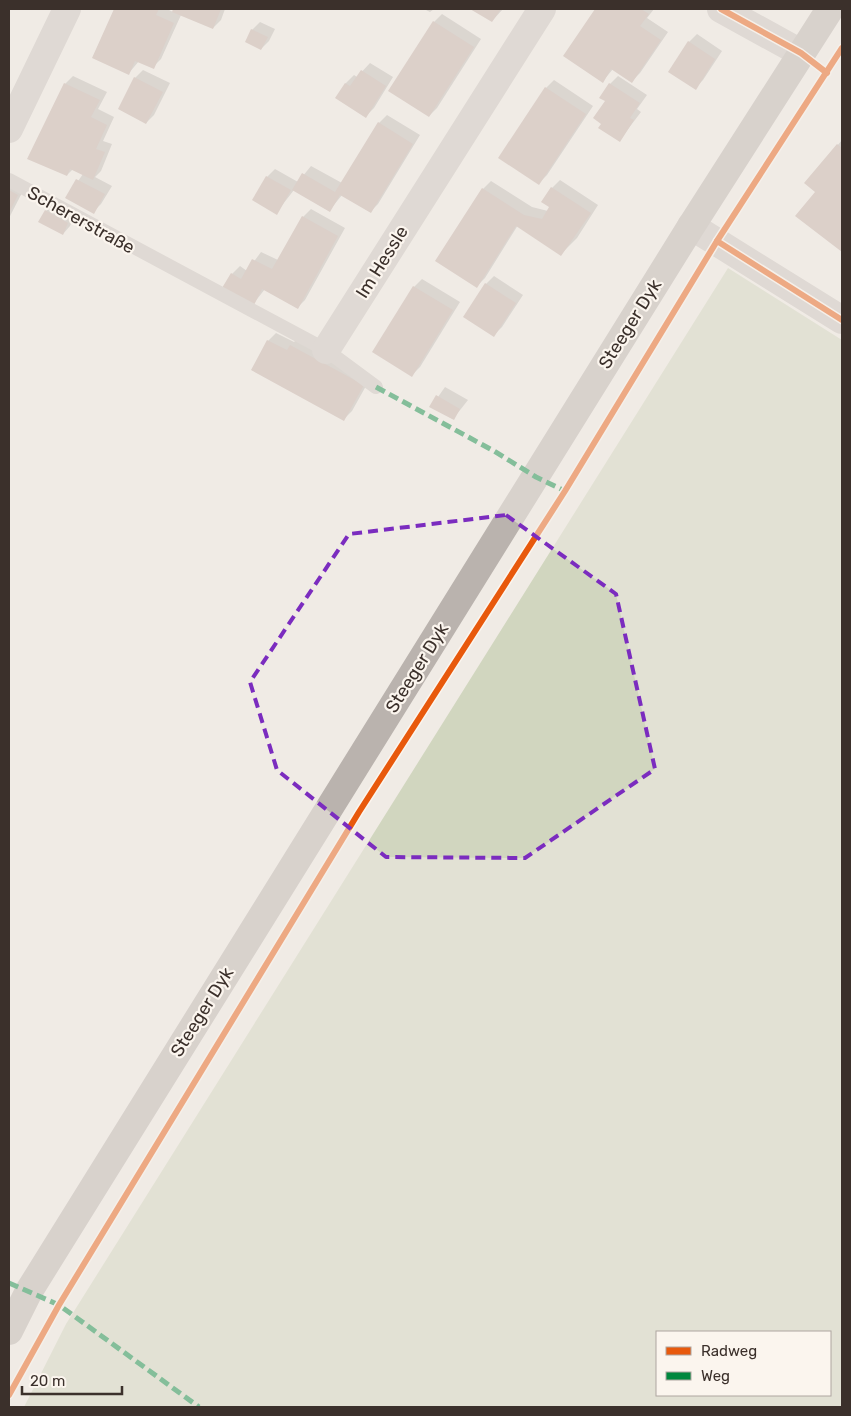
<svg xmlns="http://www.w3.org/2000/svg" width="851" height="1416" viewBox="0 0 851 1416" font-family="Rubik,sans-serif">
  <rect width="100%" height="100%" fill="#f0ebe5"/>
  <!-- green -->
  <path fill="#d1d6bf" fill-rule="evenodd" d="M728 268 842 340V1407H24L66 1324ZM657 1332H830V1395H657Z"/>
  <!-- shadow -->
  <g fill="#0003">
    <polygon points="115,9 167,9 173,12 175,9 225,9 221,20 213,28 181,15 161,59 153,67 139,61 129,73 93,57"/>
    <polygon points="424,9 434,9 430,12"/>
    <polygon points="473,9 503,9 492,21"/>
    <polygon points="596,9 654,9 647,18 668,32 640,73 632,81 613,69 603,81 565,56"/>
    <polygon points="442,14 481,39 437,108 429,116 434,22"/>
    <polygon points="260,22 275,29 269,41 261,49 246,41 252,30"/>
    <polygon points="697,34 722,51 703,80 695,88 689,42"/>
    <polygon points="370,63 393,77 374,108 366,116 337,98 346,83 354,75 357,77"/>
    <polygon points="143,70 170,83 154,115 146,123 119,109 135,78"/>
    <polygon points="73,76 107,92 98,109 114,117 103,141 112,144 101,171 95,177 112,186 101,204 93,212 67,197 83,174 73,169 67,175 65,84"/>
    <polygon points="618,76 647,95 637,109 641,112 619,141 602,123 610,84"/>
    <polygon points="554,80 593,106 547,175 539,183 546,88"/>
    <polygon points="387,115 420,135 378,204 370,212 342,195 329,211 294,190 276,213 254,200 267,177 275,169 298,182 311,166 342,183 379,123"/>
    <polygon points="842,140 842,251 797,216 817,192 806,183"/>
    <polygon points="9,179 25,187 9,218"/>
    <polygon points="560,180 598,205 577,238 561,254 518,225 485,278 477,286 483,189 491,181 532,207 548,211 551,207 552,188"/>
    <polygon points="54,203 75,215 70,226 63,234 46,211"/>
    <polygon points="311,209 345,228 305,300 297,308 265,289 254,303 232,274 240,266 247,271 261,252 278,260 303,217"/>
    <polygon points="494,276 523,295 502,327 494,335 486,284"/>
    <polygon points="422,279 460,302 420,367 412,375 414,287"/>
    <polygon points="276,333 294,342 299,337 371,377 352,411 344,419 252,370 268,341"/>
    <polygon points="445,387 468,400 453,419 431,407"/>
  </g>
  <!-- building -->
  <g fill="#c3afa7">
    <polygon points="114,9 159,9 156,15 174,23 154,69 135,61 129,75 92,58"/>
    <polygon points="173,9 221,9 213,29 172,12"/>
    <polygon points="470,9 501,9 492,22"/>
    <polygon points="595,9 641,9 649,14 640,26 661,40 632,83 611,69 603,83 563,56"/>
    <polygon points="433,21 474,47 429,117 388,91"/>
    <polygon points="251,29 268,37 261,50 245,42"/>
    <polygon points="688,41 715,59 696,90 668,72"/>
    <polygon points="361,70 386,86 366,118 335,98 345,83 350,86"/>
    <polygon points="134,77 163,92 146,124 118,109"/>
    <polygon points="64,83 100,100 91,117 107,125 96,149 105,152 93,180 70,169 67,176 27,159"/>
    <polygon points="609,83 640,103 630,118 634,120 620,142 598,128 601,124 593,118 605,101 599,98"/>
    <polygon points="545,87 586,114 539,185 498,158"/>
    <polygon points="378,122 413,144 371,213 340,195 330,212 292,190 302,173 335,192"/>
    <polygon points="837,144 842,148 842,252 795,216 815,192 804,183"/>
    <polygon points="266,176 291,190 277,215 252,200"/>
    <polygon points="76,179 105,194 94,214 65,198"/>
    <polygon points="551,187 591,213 561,256 516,226 477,288 435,261 482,188 524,215 542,219 549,207 541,202"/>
    <polygon points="9,190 18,195 9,213"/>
    <polygon points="45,210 68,223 63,235 38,222"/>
    <polygon points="302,216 338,236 298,309 262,289 254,305 222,288 231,273 241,279 252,259 272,269"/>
    <polygon points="485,283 516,303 494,337 463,317"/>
    <polygon points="413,286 453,310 412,377 372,352"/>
    <polygon points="267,340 287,350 290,345 364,385 344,421 251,370"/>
    <polygon points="436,395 460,409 454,420 429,407"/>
  </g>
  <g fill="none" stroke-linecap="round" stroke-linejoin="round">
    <!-- lane -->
    <polyline stroke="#c9c3be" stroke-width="14" points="9,180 326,350 376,387"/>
    <!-- street -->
    <g stroke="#c9c3be" stroke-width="28">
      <polyline points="721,9 801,53"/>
      <polyline points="9,129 67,9"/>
      <polyline points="691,226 842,320"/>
      <polyline points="326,350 542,9"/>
    </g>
    <!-- secondary -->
    <polyline stroke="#bab3ae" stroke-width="28" points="9,1331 29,1291 690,228 830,9"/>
    <!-- quiet -->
    <g stroke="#00873e" stroke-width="5" stroke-dasharray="10 5" stroke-linecap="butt">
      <polyline points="376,387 494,451 536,477 565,491"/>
      <polyline points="9,1283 59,1305 199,1407"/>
    </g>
    <defs>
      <g id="cycleway">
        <polyline points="721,9 801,53 827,73"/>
        <polyline points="717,241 842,320"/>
        <polyline points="9,1395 59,1305 359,812 565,491 717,241 842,48"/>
      </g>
    </defs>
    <!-- cycleway casing -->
    <use href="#cycleway" stroke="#fbf5ee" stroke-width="9"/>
    <!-- cycleway -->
    <use href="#cycleway" stroke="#e8590c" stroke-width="6"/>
  </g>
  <!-- marked area -->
  <path d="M0 0H851V1416H0ZM506 515 616 594 655 769 525 858 386 857 277 770 250 682 349 534Z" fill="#f0ebe5" fill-opacity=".55" fill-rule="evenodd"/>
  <path fill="none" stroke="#7b2cbf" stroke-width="4" stroke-dasharray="10 6" stroke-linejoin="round" d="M506 515 616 594 655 769 525 858 386 857 277 770 250 682 349 534Z"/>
  <g text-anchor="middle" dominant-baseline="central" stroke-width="4.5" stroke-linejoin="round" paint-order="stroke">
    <!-- street labels -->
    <g font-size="18" fill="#3b302b" stroke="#fbf5ee">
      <text transform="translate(81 220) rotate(29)">Schererstraße</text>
      <text transform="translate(382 262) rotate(-58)">Im Hessle</text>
      <text transform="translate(630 324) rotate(-58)">Steeger Dyk</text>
      <text transform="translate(417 668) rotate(-58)">Steeger Dyk</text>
      <text transform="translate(202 1012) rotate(-58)">Steeger Dyk</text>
    </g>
  </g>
  <!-- border -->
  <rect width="851" height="1416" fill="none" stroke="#3b302b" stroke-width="20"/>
  <!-- legend -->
  <rect x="656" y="1331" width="175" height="65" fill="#fbf5ee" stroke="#aea6a0"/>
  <rect x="666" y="1347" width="25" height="8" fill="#e8590c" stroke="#aea6a0"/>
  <text x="701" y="1356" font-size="15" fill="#3b302b">Radweg</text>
  <rect x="666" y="1372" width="25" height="8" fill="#00873e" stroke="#aea6a0"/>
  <text x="701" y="1381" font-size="15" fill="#3b302b">Weg</text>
  <!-- scale -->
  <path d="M22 1386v8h100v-8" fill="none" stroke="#3b302b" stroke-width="2.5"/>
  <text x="30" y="1386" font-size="15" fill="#3b302b" stroke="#fbf5ee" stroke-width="4" paint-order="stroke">20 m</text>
</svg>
